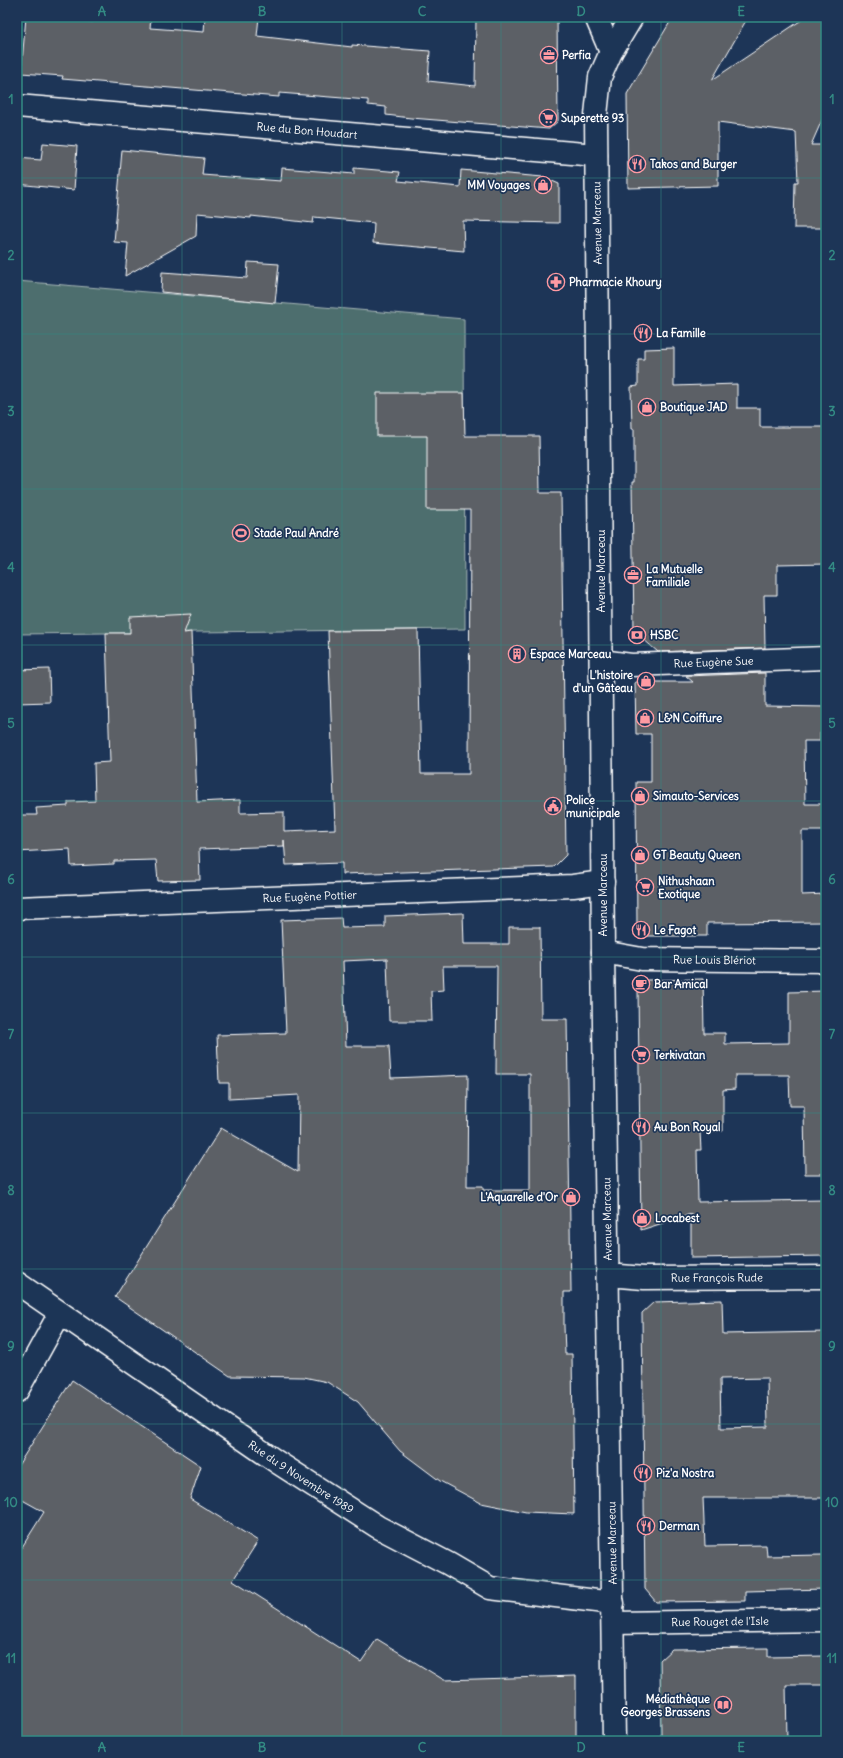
<svg xmlns="http://www.w3.org/2000/svg" width="843" height="1758" viewBox="0 0 843 1758" font-family="Delius,sans-serif">
  <rect width="100%" height="100%" fill="#1d3557"/>
  <filter id="ink" filterUnits="userSpaceOnUse"><feTurbulence type="fractalNoise" baseFrequency=".025" numOctaves="2"/><feDisplacementMap in="SourceGraphic" scale="8" xChannelSelector="R" yChannelSelector="G"/><feConvolveMatrix kernelMatrix="1 2 1 2 8 2 1 2 1" color-interpolation-filters="sRGB"/></filter>
  <g filter="url(#ink)">
    <!-- green -->
    <polygon fill="#4d6e6e" stroke="#a6b6b6" points="17,281 464,319 465,629 17,634"/>
    <!-- building -->
    <g fill="#5b6066" stroke="#fff" fill-rule="evenodd">
      <polygon points="26,17 93,22 94,17 151,17 150,28 204,32 205,17 259,17 257,36 352,47 352,45 430,51 428,81 475,86 476,17 557,17 558,121 549,129 411,118 386,115 386,107 368,105 368,100 279,93 279,97 62,79 63,76 21,73"/>
      <polygon points="673,17 748,17 712,80 806,17 826,17 826,111 811,145 826,145 826,228 794,228 795,182 798,182 796,132 718,122 718,186 628,188 627,94"/>
      <polygon points="43,143 77,146 74,190 17,184 17,158 41,160"/>
      <polygon points="122,150 204,158 202,175 281,181 282,168 354,174 354,168 400,172 398,181 460,187 461,170 543,177 559,184 559,223 463,221 464,251 373,243 374,223 314,217 313,223 251,216 251,218 197,213 196,236 125,276 128,243 114,242"/>
      <polygon points="248,262 279,264 275,303 161,292 162,272 247,278"/>
      <polygon points="674,348 674,386 737,384 737,408 760,408 760,427 826,427 826,564 777,565 777,595 764,595 765,648 658,652 634,631 632,482 634,482 634,429 632,429 631,387 638,386 638,359 644,359 644,349"/>
      <polygon points="377,393 464,393 465,436 539,436 540,493 561,493 566,855 554,867 342,874 342,863 286,865 284,840 284,846 199,849 200,880 158,881 156,860 114,861 114,864 71,866 70,849 17,852 17,815 37,815 36,808 68,806 68,802 95,801 94,763 110,762 106,633 130,633 130,617 191,614 184,633 191,632 197,802 240,800 240,813 284,812 284,831 335,829 328,631 418,630 421,774 469,774 470,510 427,510 427,436 377,436"/>
      <polygon points="49,669 50,702 17,703 17,670"/>
      <polygon points="765,673 765,706 826,707 826,733 820,733 820,741 804,741 805,804 826,804 826,831 802,831 802,895 826,894 826,922 707,923 707,936 645,936 637,928 636,782 651,782 651,734 636,734 635,682 693,682 686,676"/>
      <path d="M463 913 464 944H509V927H540L541 1019H567L571 1292H564V1326L565 1354H572L574 1514 526 1512 481 1503 440 1481 400 1451 358 1402 327 1382 304 1377 230 1376 115 1297 221 1128 298 1172 299 1095 229 1099V1083H219L217 1035 286 1033 281 920 341 918 342 928 385 927V916ZM387 959 389 1021H432L431 991 444 990 443 966H497L496 1074H530V1190H483V1186H467L468 1075 391 1078 389 1046H346L343 961Z"/>
      <polygon points="703,979 704,1033 725,1033 725,1044 789,1043 789,992 826,991 826,1174 805,1174 804,1106 790,1106 789,1075 735,1075 735,1089 723,1090 723,1131 700,1132 701,1150 697,1150 698,1202 826,1200 826,1256 691,1258 691,1214 641,1230 638,989 647,980"/>
      <path d="M722 1300 723 1334 826 1332 825 1498H703L705 1546 766 1545 767 1556 823 1555V1557H826V1589L745 1591V1601L656 1602 645 1589 642 1313 654 1302ZM767 1378 768 1427 721 1428 720 1379Z"/>
      <polygon points="72,1380 201,1466 190,1499 258,1541 233,1580 361,1662 377,1639 444,1680 576,1676 576,1741 17,1741 17,1555 44,1512 17,1497 17,1467"/>
      <polygon points="768,1648 768,1657 826,1656 826,1685 786,1685 787,1741 661,1741 660,1660 672,1649"/>
    </g>
    <g fill="none" stroke-linecap="round" stroke-linejoin="round">
      <defs>
        <g id="street">
          <polyline points="596,17 611,52"/>
          <path id="s1" d="M17 106 596 155"/>
          <path id="s2" d="M601 661 631 665 826 658"/>
          <path id="s3" d="M17 908 573 886 603 882"/>
          <path id="s4" d="M603 952 642 959 826 961"/>
          <path id="s5" d="M608 1275 644 1278 826 1277"/>
          <path id="s6" d="M17 1283 277 1462 378 1527 449 1564 490 1588 613 1603"/>
          <polyline points="17,1391 60,1313"/>
          <path id="s7" d="M613 1623 826 1620"/>
        </g>
        <polyline id="primary" points="614,1741 603,952 596,115 600,77 611,52 632,17"/>
      </defs>
      <!-- street casing -->
      <use href="#street" stroke="#fff" stroke-width="25"/>
      <!-- primary casing -->
      <use href="#primary" stroke="#fff" stroke-width="25"/>
      <!-- street -->
      <use href="#street" stroke="#1d3557" stroke-width="22"/>
      <!-- primary -->
      <use href="#primary" stroke="#1d3557" stroke-width="22"/>
    </g>
  </g>
  <!-- grid -->
  <path fill="none" stroke="#338b84" stroke-width="1" stroke-opacity="0.55" d="M182 17V1741M342 17V1741M501 17V1741M661 17V1741M17 178H826M17 334H826M17 489H826M17 645H826M17 801H826M17 957H826M17 1113H826M17 1269H826M17 1424H826M17 1580H826"/>
  <!-- icons -->
  <defs>
    <symbol id="office-ring" viewBox="-11 -11 22 22"><circle r="9.5" fill="#1d3557" stroke="#ff9aa2" stroke-width="1.5"/><path d="M-6-3h4V-5.5h4V-3h4V5H-6ZM-1-4.5V-3h2v-1.5ZM-6 0V1H6V0Z" fill="#ff9aa2"/></symbol>
    <symbol id="supermarket-ring" viewBox="-11 -11 22 22"><circle r="9.5" fill="#1d3557" stroke="#ff9aa2" stroke-width="1.5"/><path d="M-6-5.5h2.5l.6 2H6L4.5 2H-2.5L-4.4-4H-6ZM-1.5 3.2a1.3 1.3 0 1 0 .1 0ZM3 3.2a1.3 1.3 0 1 0 .1 0Z" fill="#ff9aa2"/></symbol>
    <symbol id="restaurant-ring" viewBox="-11 -11 22 22"><circle r="9.5" fill="#1d3557" stroke="#ff9aa2" stroke-width="1.5"/><path d="M-5-6h1v4h1v-4h1v4h1v-4h1v5L-1.5 .5V6h-2V.5L-5-1ZM5-6V6H3V1.5H1.5Q1.5-4 5-6Z" fill="#ff9aa2"/></symbol>
    <symbol id="shop-ring" viewBox="-11 -11 22 22"><circle r="9.5" fill="#1d3557" stroke="#ff9aa2" stroke-width="1.5"/><path d="M-5-2.5h2.3a2.7 3.5 0 0 1 5.4 0H5L5.5 6h-11ZM-1.5-2.5h3a1.5 2.3 0 0 0-3 0Z" fill="#ff9aa2"/></symbol>
    <symbol id="pharmacy-ring" viewBox="-11 -11 22 22"><circle r="9.5" fill="#1d3557" stroke="#ff9aa2" stroke-width="1.5"/><path d="M-2-6h4v4h4v4h-4v4h-4v-4h-4v-4h4Z" fill="#ff9aa2"/></symbol>
    <symbol id="stadium-ring" viewBox="-11 -11 22 22"><circle r="9.5" fill="#1d3557" stroke="#ff9aa2" stroke-width="1.5"/><path d="M0-5a6.5 5 0 1 0 0 10a6.5 5 0 1 0 0-10ZM-3.5-1.8h7v3.6h-7Z" fill="#ff9aa2"/></symbol>
    <symbol id="bank-ring" viewBox="-11 -11 22 22"><circle r="9.5" fill="#1d3557" stroke="#ff9aa2" stroke-width="1.5"/><path d="M-6-4H6V4H-6ZM0-2.3a2.3 2.3 0 1 0 0 4.6a2.3 2.3 0 1 0 0-4.6Z" fill="#ff9aa2"/></symbol>
    <symbol id="building-ring" viewBox="-11 -11 22 22"><circle r="9.5" fill="#1d3557" stroke="#ff9aa2" stroke-width="1.5"/><path d="M-4-6H4V6H1V3H-1V6H-4ZM-2.5-4.3h1.7v1.8h-1.7ZM.8-4.3h1.7v1.8H.8ZM-2.5-1h1.7V.8h-1.7ZM.8-1h1.7V.8H.8Z" fill="#ff9aa2"/></symbol>
    <symbol id="civic-ring" viewBox="-11 -11 22 22"><circle r="9.5" fill="#1d3557" stroke="#ff9aa2" stroke-width="1.5"/><path d="M-.6-6.5H3V-4.5H.6V-3L4-1V1h2V6H-6V1h2V-1L-.6-3ZM-1.2 2.5V6h2.4V2.5Z" fill="#ff9aa2"/></symbol>
    <symbol id="cafe-ring" viewBox="-11 -11 22 22"><circle r="9.5" fill="#1d3557" stroke="#ff9aa2" stroke-width="1.5"/><path d="M-5.5-4.5H6V0H3Q3 3.5 0 3.5H-2.5Q-5.5 3.5-5.5 0ZM3-3.2v2h1.7v-2ZM-6 4.5H4V6H-6Z" fill="#ff9aa2"/></symbol>
    <symbol id="library-ring" viewBox="-11 -11 22 22"><circle r="9.5" fill="#1d3557" stroke="#ff9aa2" stroke-width="1.5"/><path d="M-6-4Q-3-5.5-.7-3.5V5Q-3 3-6 4ZM6-4Q3-5.5 .7-3.5V5Q3 3 6 4Z" fill="#ff9aa2"/></symbol>
  </defs>
  <g fill-rule="evenodd">
    <use href="#office-ring" x="539" y="45" width="20" height="20"/>
    <use href="#supermarket-ring" x="538" y="108" width="20" height="20"/>
    <use href="#restaurant-ring" x="627" y="154" width="20" height="20"/>
    <use href="#shop-ring" x="533" y="175" width="20" height="20"/>
    <use href="#pharmacy-ring" x="546" y="272" width="20" height="20"/>
    <use href="#restaurant-ring" x="633" y="323" width="20" height="20"/>
    <use href="#shop-ring" x="637" y="397" width="20" height="20"/>
    <use href="#stadium-ring" x="231" y="523" width="20" height="20"/>
    <use href="#office-ring" x="623" y="565" width="20" height="20"/>
    <use href="#bank-ring" x="627" y="625" width="20" height="20"/>
    <use href="#building-ring" x="507" y="644" width="20" height="20"/>
    <use href="#shop-ring" x="636" y="671" width="20" height="20"/>
    <use href="#shop-ring" x="635" y="708" width="20" height="20"/>
    <use href="#shop-ring" x="630" y="786" width="20" height="20"/>
    <use href="#civic-ring" x="543" y="796" width="20" height="20"/>
    <use href="#shop-ring" x="630" y="845" width="20" height="20"/>
    <use href="#supermarket-ring" x="635" y="877" width="20" height="20"/>
    <use href="#restaurant-ring" x="631" y="920" width="20" height="20"/>
    <use href="#cafe-ring" x="631" y="974" width="20" height="20"/>
    <use href="#supermarket-ring" x="631" y="1045" width="20" height="20"/>
    <use href="#restaurant-ring" x="631" y="1117" width="20" height="20"/>
    <use href="#shop-ring" x="561" y="1187" width="20" height="20"/>
    <use href="#shop-ring" x="632" y="1208" width="20" height="20"/>
    <use href="#restaurant-ring" x="633" y="1463" width="20" height="20"/>
    <use href="#restaurant-ring" x="636" y="1516" width="20" height="20"/>
    <use href="#library-ring" x="713" y="1695" width="20" height="20"/>
  </g>
  <g text-anchor="middle" dominant-baseline="central" stroke-width="3.5" stroke-linejoin="round" paint-order="stroke">
    <!-- poi labels -->
    <g font-size="11" font-weight="bold" fill="#fff" stroke="#1d3557" text-anchor="start">
      <text x="562" y="55">Perfia</text>
      <text x="561" y="118">Superette 93</text>
      <text x="650" y="164">Takos and Burger</text>
      <text x="530" y="185" text-anchor="end">MM Voyages</text>
      <text x="569" y="282">Pharmacie Khoury</text>
      <text x="656" y="333">La Famille</text>
      <text x="660" y="407">Boutique JAD</text>
      <text x="254" y="533">Stade Paul André</text>
      <text x="646" y="569">La Mutuelle<tspan x="646" dy="13">Familiale</tspan></text>
      <text x="650" y="635">HSBC</text>
      <text x="530" y="654">Espace Marceau</text>
      <text x="633" y="675" text-anchor="end">L'histoire<tspan x="633" dy="13">d'un Gâteau</tspan></text>
      <text x="658" y="718">L&amp;N Coiffure</text>
      <text x="653" y="796">Simauto-Services</text>
      <text x="566" y="800">Police<tspan x="566" dy="13">municipale</tspan></text>
      <text x="653" y="855">GT Beauty Queen</text>
      <text x="658" y="881">Nithushaan<tspan x="658" dy="13">Exotique</tspan></text>
      <text x="654" y="930">Le Fagot</text>
      <text x="654" y="984">Bar Amical</text>
      <text x="654" y="1055">Terkivatan</text>
      <text x="654" y="1127">Au Bon Royal</text>
      <text x="558" y="1197" text-anchor="end">L'Aquarelle d'Or</text>
      <text x="655" y="1218">Locabest</text>
      <text x="656" y="1473">Piz'a Nostra</text>
      <text x="659" y="1526">Derman</text>
      <text x="710" y="1699" text-anchor="end">Médiathèque<tspan x="710" dy="13">Georges Brassens</tspan></text>
    </g>
    <!-- street labels -->
    <g font-size="11" fill="#fff" stroke="#1d3557">
      <text stroke="none"><textPath href="#s1" startOffset="291">Rue du Bon Houdart</textPath></text>
      <text transform="translate(597 223) rotate(-91)">Avenue Marceau</text>
      <text transform="translate(601 571) rotate(-90)">Avenue Marceau</text>
      <text stroke="none"><textPath href="#s2" startOffset="113">Rue Eugène Sue</textPath></text>
      <text transform="translate(603 895) rotate(-90)">Avenue Marceau</text>
      <text stroke="none"><textPath href="#s3" startOffset="293">Rue Eugène Pottier</textPath></text>
      <text stroke="none"><textPath href="#s4" startOffset="112">Rue Louis Blériot</textPath></text>
      <text transform="translate(607 1219) rotate(-91)">Avenue Marceau</text>
      <text stroke="none"><textPath href="#s5" startOffset="109">Rue François Rude</textPath></text>
      <text stroke="none"><textPath href="#s6" startOffset="344">Rue du 9 Novembre 1989</textPath></text>
      <text transform="translate(612 1543) rotate(-91)">Avenue Marceau</text>
      <text stroke="none"><textPath href="#s7" startOffset="107">Rue Rouget de l'Isle</textPath></text>
    </g>
  </g>
  <!-- margin -->
  <rect width="843" height="1758" fill="none" stroke="#1d3557" stroke-width="44"/>
  <rect x="22" y="22" width="799" height="1714" fill="none" stroke="#338b84" stroke-width="1.5"/>
  <g font-size="13" text-anchor="middle" font-weight="bold" fill="#338b84">
    <text x="102" y="16">A</text>
    <text x="262" y="16">B</text>
    <text x="422" y="16">C</text>
    <text x="581" y="16">D</text>
    <text x="741" y="16">E</text>
    <text x="11" y="104">1</text>
    <text x="832" y="104">1</text>
    <text x="11" y="260">2</text>
    <text x="832" y="260">2</text>
    <text x="11" y="416">3</text>
    <text x="832" y="416">3</text>
    <text x="11" y="572">4</text>
    <text x="832" y="572">4</text>
    <text x="11" y="728">5</text>
    <text x="832" y="728">5</text>
    <text x="11" y="884">6</text>
    <text x="832" y="884">6</text>
    <text x="11" y="1039">7</text>
    <text x="832" y="1039">7</text>
    <text x="11" y="1195">8</text>
    <text x="832" y="1195">8</text>
    <text x="11" y="1351">9</text>
    <text x="832" y="1351">9</text>
    <text x="11" y="1507">10</text>
    <text x="832" y="1507">10</text>
    <text x="11" y="1663">11</text>
    <text x="832" y="1663">11</text>
    <text x="102" y="1752">A</text>
    <text x="262" y="1752">B</text>
    <text x="422" y="1752">C</text>
    <text x="581" y="1752">D</text>
    <text x="741" y="1752">E</text>
  </g>
</svg>
